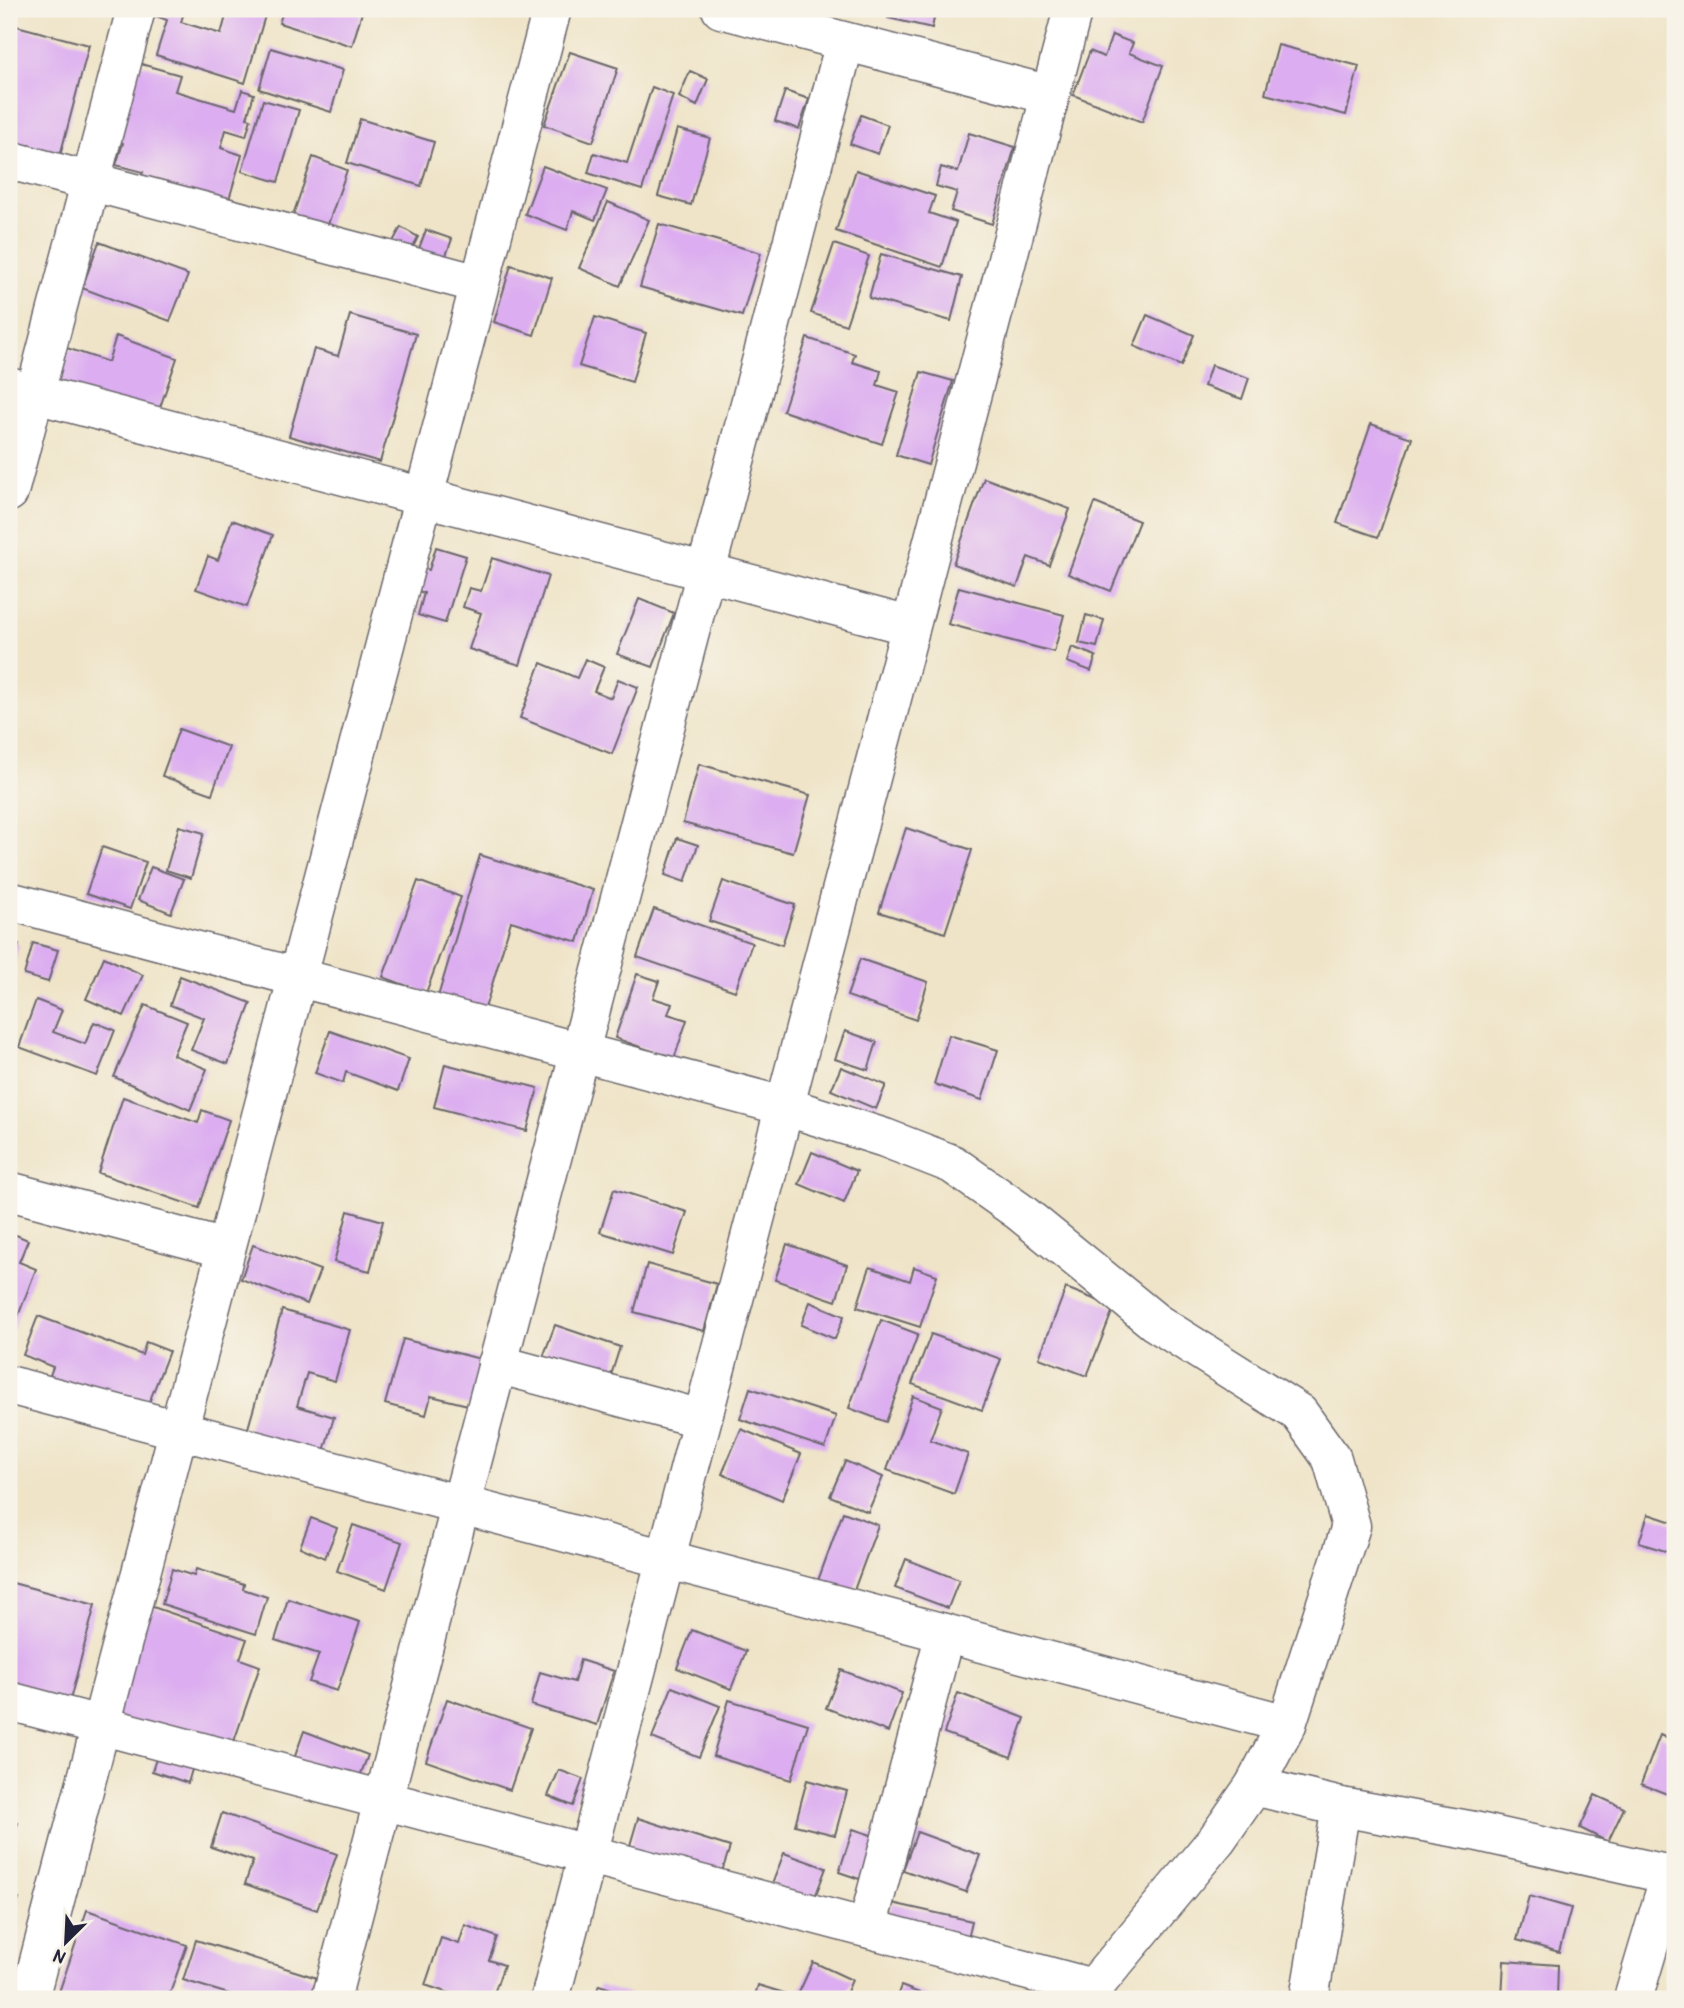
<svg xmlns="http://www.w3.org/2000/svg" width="1684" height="2008" viewBox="0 0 1684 2008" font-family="'Patrick Hand',sans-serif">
  <rect width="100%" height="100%" fill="#f7f3e8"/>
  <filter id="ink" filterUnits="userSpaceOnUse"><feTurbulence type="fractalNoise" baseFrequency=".0143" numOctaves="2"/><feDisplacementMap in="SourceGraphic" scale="14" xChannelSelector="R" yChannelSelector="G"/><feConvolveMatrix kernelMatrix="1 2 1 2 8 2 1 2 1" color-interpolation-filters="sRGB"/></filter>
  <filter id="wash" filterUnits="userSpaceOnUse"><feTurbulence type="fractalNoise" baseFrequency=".00686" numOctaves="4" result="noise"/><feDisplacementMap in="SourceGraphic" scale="28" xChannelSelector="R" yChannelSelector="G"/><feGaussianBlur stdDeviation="1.57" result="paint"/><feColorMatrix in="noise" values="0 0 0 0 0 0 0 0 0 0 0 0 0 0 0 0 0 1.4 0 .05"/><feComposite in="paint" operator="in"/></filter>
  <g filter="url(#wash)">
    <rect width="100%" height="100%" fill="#efe4c8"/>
    <g id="blocks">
      <!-- building -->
      <g fill="#dcadf0">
        <polygon points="149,9 185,9 181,22 221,34 228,9 267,9 245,83 156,55 167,20 148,13"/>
        <polygon points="284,9 363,9 352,46 279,23"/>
        <polygon points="890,9 936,9 932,28 888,18"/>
        <polygon points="9,24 89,45 54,179 9,167"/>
        <polygon points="1112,35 1133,43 1129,53 1163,66 1142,122 1073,95 1090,51 1104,57"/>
        <polygon points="1278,45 1359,66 1346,115 1265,94"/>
        <polygon points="271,48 343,70 331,112 259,89"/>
        <polygon points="570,52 618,68 593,142 544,125"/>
        <polygon points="141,64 180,75 175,91 236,109 242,90 254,94 247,118 251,119 246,136 226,130 221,148 242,155 225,213 138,187 143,172 116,165 123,143 112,139"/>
        <polygon points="690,71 708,79 697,106 679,97"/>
        <polygon points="652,87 673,95 642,190 588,173 594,153 627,163"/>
        <polygon points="785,91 809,99 799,129 775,121"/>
        <polygon points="263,100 299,110 278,182 242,171"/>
        <polygon points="861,115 888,125 878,154 850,144"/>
        <polygon points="360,119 434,142 421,186 347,163"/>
        <polygon points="677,129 710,138 691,205 658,196"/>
        <polygon points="969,133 1015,147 992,224 951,211 957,192 936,186 941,167 958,172"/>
        <polygon points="313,157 347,170 325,233 291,221"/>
        <polygon points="543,166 607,190 595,220 573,211 567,230 525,214"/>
        <polygon points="856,170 935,196 929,213 956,222 942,267 836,231"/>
        <polygon points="608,202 649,220 620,286 579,268"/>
        <polygon points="659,224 761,253 742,316 640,287"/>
        <polygon points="401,227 418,237 408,257 390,247"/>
        <polygon points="426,230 452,239 441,269 415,259"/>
        <polygon points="99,242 188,275 170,321 82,288"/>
        <polygon points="834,244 869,256 846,325 811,313"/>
        <polygon points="881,254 962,277 951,321 869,298"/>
        <polygon points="511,265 552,278 534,335 494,322"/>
        <polygon points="350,315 416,334 380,462 289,436 314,349 338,356"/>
        <polygon points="1147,315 1194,335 1181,366 1134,346"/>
        <polygon points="595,317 646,333 632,382 579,366"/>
        <polygon points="116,336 177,358 149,439 47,404 67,348 108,362"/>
        <polygon points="807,338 855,354 852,362 881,371 877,385 899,392 882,444 783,411"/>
        <polygon points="1211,365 1249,378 1242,399 1204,386"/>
        <polygon points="921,372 953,381 928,465 896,455"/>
        <polygon points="1371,424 1412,438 1378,537 1337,523"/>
        <polygon points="984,478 1070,509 1049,565 1028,557 1017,587 953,564"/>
        <polygon points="1095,503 1139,521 1111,591 1068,574"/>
        <polygon points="232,520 273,535 247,607 196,589 208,556 218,560"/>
        <polygon points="436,547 466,556 445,623 418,615 424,593 410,588 417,566 429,570"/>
        <polygon points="492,558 548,576 520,665 469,649 481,613 463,607 469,588 481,591"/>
        <polygon points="959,587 1064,615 1054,652 948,624"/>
        <polygon points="639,599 674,613 653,667 617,654"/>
        <polygon points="1086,615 1104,620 1097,647 1079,643"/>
        <polygon points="1072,647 1096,656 1091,671 1067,662"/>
        <polygon points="585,659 604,667 594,691 611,698 618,679 638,687 612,754 520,718 541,663 577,678"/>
        <polygon points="179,729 229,747 212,794 162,776"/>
        <polygon points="699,764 810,795 793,853 683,823"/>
        <polygon points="179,826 204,833 191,878 166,870"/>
        <polygon points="906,828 972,850 945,933 879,912"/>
        <polygon points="677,838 698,845 685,882 665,875"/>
        <polygon points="102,847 146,862 130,909 86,894"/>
        <polygon points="480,855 593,890 578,942 511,921 483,1015 437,1000"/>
        <polygon points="151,867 184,879 171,913 138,900"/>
        <polygon points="418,881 461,897 426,993 383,977"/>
        <polygon points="723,881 795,905 782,945 709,921"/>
        <polygon points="654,909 752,943 735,991 637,957"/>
        <polygon points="9,942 19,945 10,980 9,980"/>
        <polygon points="33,943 58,950 48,982 24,975"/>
        <polygon points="104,957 143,975 124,1016 86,999"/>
        <polygon points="860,959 928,982 916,1020 847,996"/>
        <polygon points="637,974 659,981 653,998 672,1004 668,1014 687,1020 674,1059 615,1038"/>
        <polygon points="180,976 251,1003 228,1064 191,1050 204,1018 170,1005"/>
        <polygon points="36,1000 62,1010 53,1032 85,1044 94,1022 115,1030 97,1076 19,1047"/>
        <polygon points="145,1005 187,1022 173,1055 207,1069 190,1110 114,1077"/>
        <polygon points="330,1031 409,1059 398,1091 346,1072 343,1083 315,1073"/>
        <polygon points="845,1031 877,1042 868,1070 835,1059"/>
        <polygon points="949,1035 998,1050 982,1100 934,1084"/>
        <polygon points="445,1064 538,1088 527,1131 434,1107"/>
        <polygon points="841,1067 886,1085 876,1109 831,1090"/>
        <polygon points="123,1097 198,1123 202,1110 229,1120 199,1208 98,1173"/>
        <polygon points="812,1152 857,1171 844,1203 799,1184"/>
        <polygon points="614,1189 687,1212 673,1255 600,1232"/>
        <polygon points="348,1211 383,1221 370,1271 334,1262"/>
        <polygon points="9,1232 28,1240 19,1262 36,1269 12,1332 9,1331"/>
        <polygon points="787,1244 847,1265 836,1301 775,1280"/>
        <polygon points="253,1245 320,1270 307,1304 241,1279"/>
        <polygon points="647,1264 717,1284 704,1331 634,1312"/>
        <polygon points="870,1267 910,1281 914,1267 937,1275 920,1327 857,1307"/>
        <polygon points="1066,1288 1114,1307 1087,1376 1039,1358"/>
        <polygon points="810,1302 844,1316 835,1339 801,1325"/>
        <polygon points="282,1310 350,1330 335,1381 307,1373 297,1406 334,1417 322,1458 246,1435"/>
        <polygon points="38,1316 142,1355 146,1342 169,1351 140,1426 45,1389 53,1367 23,1355"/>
        <polygon points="881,1320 918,1334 886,1422 849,1408"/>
        <polygon points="555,1325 620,1347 605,1394 538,1371"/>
        <polygon points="931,1334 1001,1359 982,1410 912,1384"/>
        <polygon points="403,1339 484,1360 472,1406 431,1396 426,1415 385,1404"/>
        <polygon points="750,1388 836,1416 825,1448 740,1419"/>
        <polygon points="913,1396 942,1407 930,1440 968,1454 954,1494 887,1470"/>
        <polygon points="741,1429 801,1454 782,1500 722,1474"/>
        <polygon points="845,1461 883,1477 868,1512 830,1496"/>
        <polygon points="843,1512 878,1525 850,1601 815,1589"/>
        <polygon points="1648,1514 1675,1523 1675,1554 1639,1543"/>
        <polygon points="311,1518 337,1528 325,1558 300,1547"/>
        <polygon points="353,1525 402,1542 386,1589 337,1571"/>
        <polygon points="906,1559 959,1580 948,1608 895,1588"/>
        <polygon points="172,1569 194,1576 196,1569 244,1584 243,1589 267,1597 256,1634 162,1604"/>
        <polygon points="9,1582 95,1605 65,1719 9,1704"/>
        <polygon points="288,1599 360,1622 337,1691 309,1682 319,1654 275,1640"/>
        <polygon points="150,1606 247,1639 240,1659 260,1666 222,1776 193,1766 188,1783 152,1771 159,1750 108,1732"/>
        <polygon points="692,1630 746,1651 731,1689 677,1668"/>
        <polygon points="580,1660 614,1671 597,1725 531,1705 540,1672 574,1682"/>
        <polygon points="841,1670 902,1693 888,1732 826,1708"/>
        <polygon points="672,1687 720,1706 699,1757 652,1738"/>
        <polygon points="958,1693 1025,1718 1011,1757 944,1733"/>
        <polygon points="447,1699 531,1728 510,1790 426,1761"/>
        <polygon points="729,1700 808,1724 791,1780 713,1756"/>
        <polygon points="304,1731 368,1755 352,1797 289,1773"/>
        <polygon points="1660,1735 1675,1742 1675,1797 1641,1784"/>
        <polygon points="559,1770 583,1779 573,1806 548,1796"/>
        <polygon points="807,1780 847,1791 835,1835 795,1825"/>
        <polygon points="1595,1795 1624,1808 1608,1842 1580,1828"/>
        <polygon points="222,1813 337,1854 317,1910 245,1884 253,1861 211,1847"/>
        <polygon points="638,1818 730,1847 717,1887 626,1859"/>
        <polygon points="9,1820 18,1823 9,1847"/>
        <polygon points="853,1829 895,1843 880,1886 839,1872"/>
        <polygon points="917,1832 980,1855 966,1892 903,1870"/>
        <polygon points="784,1853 826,1868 810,1910 768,1895"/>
        <polygon points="9,1896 19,1899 9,1927"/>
        <polygon points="1529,1896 1571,1908 1559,1952 1517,1940"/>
        <polygon points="892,1903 972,1921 966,1947 886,1929"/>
        <polygon points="87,1910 187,1945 168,1999 57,1998"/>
        <polygon points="465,1925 497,1937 489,1960 504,1965 492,1999 467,1999 425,1985 441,1938 459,1944"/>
        <polygon points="196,1940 317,1978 310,1999 245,1999 183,1980"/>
        <polygon points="1504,1961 1558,1965 1557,1999 1502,1998"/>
        <polygon points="813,1962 852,1980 844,1999 796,1999"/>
        <polygon points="599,1985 642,1999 594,1999"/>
        <polygon points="758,1985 791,1995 790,1999 754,1999"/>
        <polygon points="901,1986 935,1999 896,1999"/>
      </g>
    </g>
  </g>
  <g filter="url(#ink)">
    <use href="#blocks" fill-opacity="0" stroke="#6a666c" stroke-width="2"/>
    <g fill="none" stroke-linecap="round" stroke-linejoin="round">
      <defs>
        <g id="minor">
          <polyline points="721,9 1050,95"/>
          <polyline points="9,160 479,284"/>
          <polyline points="9,387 910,626"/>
          <polyline points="9,492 136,9"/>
          <polyline points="9,901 784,1106 885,1138 952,1164 1020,1212 1155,1322 1299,1413 1332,1459 1351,1526 1287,1724 1254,1786 1217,1839 1093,1988 1088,1999"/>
          <polyline points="9,1191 226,1249"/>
          <polyline points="497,1364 702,1419"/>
          <polyline points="9,1385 1287,1724"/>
          <polyline points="9,1701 1093,1988"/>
          <polyline points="1254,1786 1341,1807 1474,1831 1675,1876"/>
          <polyline points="867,1928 945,1633"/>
          <polyline points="29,1999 552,9"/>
          <polyline points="331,1999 845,42"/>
          <polyline points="550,1999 1073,9"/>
          <polyline points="1309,1999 1341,1807"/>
          <polyline points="1633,1999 1670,1875"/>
        </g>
      </defs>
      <!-- minor casing -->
      <use href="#minor" stroke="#6a666c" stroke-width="41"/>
      <!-- minor -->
      <use href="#minor" stroke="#fff" stroke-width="38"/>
    </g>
  </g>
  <!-- margin -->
  <rect width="1684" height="2008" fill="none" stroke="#f7f3e8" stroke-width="35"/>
  <!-- north arrow -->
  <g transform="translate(66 1942) rotate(204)" stroke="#f7f3e8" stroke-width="5" paint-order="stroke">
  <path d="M0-5L12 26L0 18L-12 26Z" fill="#22223b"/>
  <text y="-10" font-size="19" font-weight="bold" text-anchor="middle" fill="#22223b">N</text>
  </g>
</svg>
